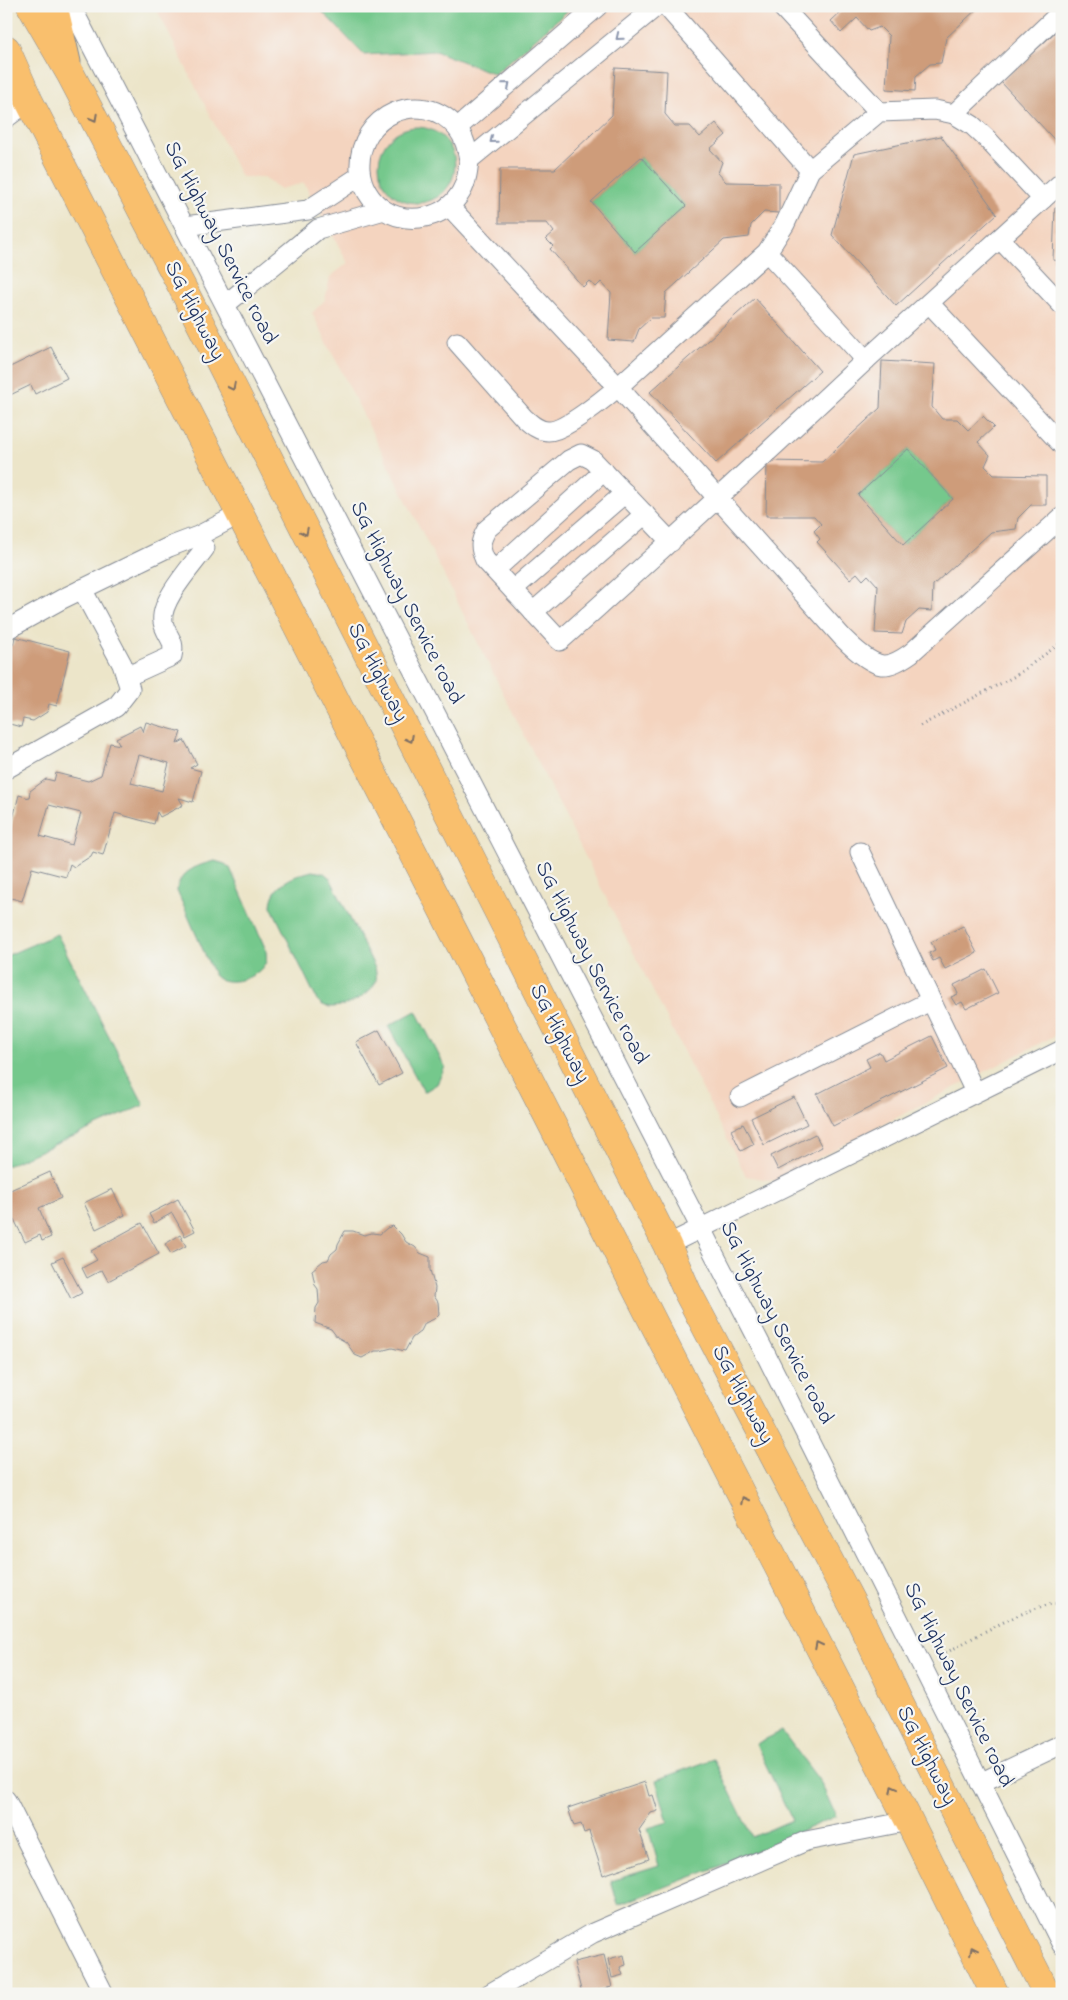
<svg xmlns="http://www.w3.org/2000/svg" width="1068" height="2000" viewBox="0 0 1068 2000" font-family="'Indie Flower',sans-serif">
  <rect width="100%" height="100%" fill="#f6f6f2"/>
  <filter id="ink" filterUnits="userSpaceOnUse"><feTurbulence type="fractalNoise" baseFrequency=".02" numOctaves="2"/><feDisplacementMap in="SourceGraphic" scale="10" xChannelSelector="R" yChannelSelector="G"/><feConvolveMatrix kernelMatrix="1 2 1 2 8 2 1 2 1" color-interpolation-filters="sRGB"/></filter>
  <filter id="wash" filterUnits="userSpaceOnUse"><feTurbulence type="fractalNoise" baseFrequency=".0096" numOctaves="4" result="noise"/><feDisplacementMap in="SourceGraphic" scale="20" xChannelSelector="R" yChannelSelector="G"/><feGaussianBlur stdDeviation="1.12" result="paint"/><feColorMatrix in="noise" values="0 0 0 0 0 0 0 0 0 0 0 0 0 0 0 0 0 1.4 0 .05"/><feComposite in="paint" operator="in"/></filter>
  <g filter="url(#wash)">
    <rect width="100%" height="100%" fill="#ece5c9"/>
    <!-- built -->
    <polygon fill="#f4d4bf" points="155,6 1062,6 1062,1032 774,1181 746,1176 312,313 325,300 330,277 348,263 304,183 280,189 263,177 241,177"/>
    <!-- green -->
    <g fill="#74c88c" stroke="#487c75">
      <polygon points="317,6 573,6 495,74 435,51 364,55"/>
      <circle cx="417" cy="165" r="38"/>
      <polygon points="641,157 686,206 635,252 591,202"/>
      <polygon points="908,449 953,499 903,545 858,495"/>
      <path d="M215 861 225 864 230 868 266 950C266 954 267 959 266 962 258 979 226 988 214 975L177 891C179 871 198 865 215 861Z"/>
      <path d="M312 871 324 873 330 878 375 968C376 972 377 977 376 980 373 995 337 1013 323 1005 321 1004 319 1002 317 1000L271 906C272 884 293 876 312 871Z"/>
      <polygon points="57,934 144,1105 6,1166 6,956"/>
      <polygon points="416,1011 445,1067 437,1084 424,1092 388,1026"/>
      <polygon points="782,1731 821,1783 836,1816 733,1861 618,1905 611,1881 659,1866 648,1828 668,1822 656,1780 714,1759 752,1837 792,1820 756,1744"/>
    </g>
    <g id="blocks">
      <!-- building -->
      <g fill="#ce9c7a" fill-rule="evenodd">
        <polygon points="847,6 980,6 946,38 941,63 930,64 916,76 915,91 886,89 889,36 880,27 869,31 857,18 841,33 831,21"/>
        <polygon points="1062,26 1062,148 1001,82"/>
        <path d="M615 68 667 71 665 114 675 126H690L700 137 716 123 726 135 710 149 722 162 718 173 726 182 779 183V213L764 212 751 225 749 237 724 240 666 293 664 318H651L639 329 634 342 608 340 611 293 601 282 596 287 589 281 583 287 550 249 553 246 546 239 554 232 547 223H499L500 169H555L612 115ZM641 157 686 206 635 252 591 202Z"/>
        <polygon points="941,136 997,214 896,306 832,235 854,154"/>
        <polygon points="1055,208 1062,208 1062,261 1053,260"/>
        <polygon points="755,298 820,371 716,463 650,392"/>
        <polygon points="51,347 67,378 35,394 31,385 6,397 6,369"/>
        <path d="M882 361 935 364 932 407 942 419H957L968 430 983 416 994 427 978 442 990 455 985 466 994 475 1046 476V505H1031L1018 518 1016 529 991 532 933 585 932 611 919 610 906 622 902 634 875 633 878 586 868 575 863 580 857 573 850 579 817 542 820 539 814 531 821 524 814 516H766L767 461 822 462 880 408ZM908 449 953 499 903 545 858 495Z"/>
        <polygon points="15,637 70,651 57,706 49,704 47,712 33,721 23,719 21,727 6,723 6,643 13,645"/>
        <path d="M146 722 181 732 177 744 184 740 197 764 190 768 201 771 193 802 179 798 183 805 160 817 157 812 154 824 115 813 103 855 93 852 91 856 74 867 70 864 66 877 32 868 22 901 11 898 6 906V829L10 830 19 795 29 798 30 791 46 779 54 781 56 773 88 781 101 775 110 743 120 745 116 738 140 726 143 732ZM139 755 169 763 162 791 131 783ZM49 805 81 813 72 845 40 836Z"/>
        <polygon points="963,926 977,953 945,969 939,958 933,961 929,953 935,950 931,942"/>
        <polygon points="986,969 998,993 966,1009 962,1002 956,1005 951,997 958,994 954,985"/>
        <polygon points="379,1030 402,1073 379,1085 356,1042"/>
        <polygon points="932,1036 948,1068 833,1126 817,1094 870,1067 866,1059 880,1052 884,1060"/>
        <polygon points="794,1097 807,1124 764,1145 751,1118"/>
        <polygon points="743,1124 754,1144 741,1151 731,1130"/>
        <polygon points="815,1134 822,1147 778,1170 771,1156"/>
        <polygon points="50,1172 61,1198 39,1208 51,1237 42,1241 40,1235 25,1242 14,1219 6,1222 6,1192"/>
        <polygon points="112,1189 125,1215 96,1229 84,1203"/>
        <polygon points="178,1199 195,1231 185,1236 172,1213 154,1223 149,1214"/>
        <polygon points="142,1223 159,1254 108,1281 102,1270 87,1278 82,1268 97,1260 91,1251"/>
        <polygon points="393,1226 401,1234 406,1242 415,1247 420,1253 430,1257 430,1270 435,1288 434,1296 438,1302 439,1314 434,1319 425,1323 421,1331 412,1338 405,1351 392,1348 380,1351 375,1351 362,1358 355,1355 346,1342 337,1337 331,1329 315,1323 316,1308 319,1303 318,1289 315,1285 312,1270 323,1261 328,1260 331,1254 337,1249 338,1244 345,1231 353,1231 364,1235 372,1233 380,1234 387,1228"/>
        <polygon points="180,1235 186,1246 171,1254 165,1244"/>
        <polygon points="63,1257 82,1293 71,1299 52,1262"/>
        <polygon points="645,1782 649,1796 653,1795 658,1811 651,1813 639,1830 649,1859 603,1875 589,1831 584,1833 581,1824 574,1826 568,1808"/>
        <polygon points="604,1955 612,1987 582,1994 574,1962"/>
        <polygon points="624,1955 626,1965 620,1967 623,1975 612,1978 608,1959"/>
      </g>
    </g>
  </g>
  <g filter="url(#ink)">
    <use href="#blocks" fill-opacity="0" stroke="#848a94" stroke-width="1"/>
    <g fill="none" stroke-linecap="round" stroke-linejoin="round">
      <defs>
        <g id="minor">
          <polyline points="71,6 764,1351 1062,1945"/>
          <polyline points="666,6 810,170"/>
          <polyline points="781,6 879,112"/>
          <polyline points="954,114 1062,11"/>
          <polyline points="6,118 29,101"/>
          <polyline points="457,128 598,6"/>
          <path d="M469 160C467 149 465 138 457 128 422 86 357 115 360 169 361 185 370 201 384 210 409 226 446 218 461 192 467 182 468 171 469 160L657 6"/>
          <polyline points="1043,199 1062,182"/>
          <path d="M449 206 618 387 843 638C852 647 869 663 882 665 892 666 904 658 911 653L1062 517"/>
          <polyline points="185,226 308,210 360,176"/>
          <polyline points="1000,239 1062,305"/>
          <polyline points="929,303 1062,445"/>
          <polyline points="226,304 318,229 384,210"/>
          <path d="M457 342 524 418C531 424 538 431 548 431 564 432 605 398 618 387L767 252 785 224 810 170 879 112 935 110 954 114 972 125 987 139 1043 199 866 360 767 252"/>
          <path d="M671 542 593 460 581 454 569 460 487 529C480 541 479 547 485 560L560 641C663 549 765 455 866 360"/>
          <polyline points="495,570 604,471"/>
          <polyline points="513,590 625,493"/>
          <polyline points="533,612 645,514"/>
          <polyline points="6,630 62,599 169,547 198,536 240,514"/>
          <path d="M126 677 172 656C176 639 166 637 163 622 159 601 193 565 205 548"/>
          <polyline points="6,769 116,707 130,689 122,664 82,589"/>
          <polyline points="860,852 975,1092"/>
          <polyline points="740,1097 930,1001"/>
          <polyline points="667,1245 1062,1050"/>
          <polyline points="980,1783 1062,1744"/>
          <polyline points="6,1800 104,1994"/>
          <polyline points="489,1994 593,1933 806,1841 909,1821"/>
        </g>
        <polyline id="major" points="55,6 68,62"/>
        <g id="highway">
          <polyline points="31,6 71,75 183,289 667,1245 687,1291 860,1619 897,1698 1047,1994"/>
          <polyline points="6,49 29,101 853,1713 909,1821 995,1994"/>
        </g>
      </defs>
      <!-- minor casing -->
      <use href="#minor" stroke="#848a94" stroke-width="21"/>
      <!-- major casing -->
      <use href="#major" stroke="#848a94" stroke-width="27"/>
      <!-- highway casing -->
      <use href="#highway" stroke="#848a94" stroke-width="29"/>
      <!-- path -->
      <g stroke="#848a94" stroke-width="3" stroke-dasharray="1 4" stroke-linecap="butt">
        <polyline points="920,726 1015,676 1062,642"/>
        <path d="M937 1658C960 1645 1038 1599 1062 1604"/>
      </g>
      <!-- minor -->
      <use href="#minor" stroke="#fff" stroke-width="19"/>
      <!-- major -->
      <use href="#major" stroke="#f9bf6d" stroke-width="25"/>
      <!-- highway -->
      <use href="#highway" stroke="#f9bf6d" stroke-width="28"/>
    </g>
    <!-- one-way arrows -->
    <defs><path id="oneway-chevron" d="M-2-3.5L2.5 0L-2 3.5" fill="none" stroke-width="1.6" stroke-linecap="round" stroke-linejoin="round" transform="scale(1.25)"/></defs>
    <g stroke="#8d97ae">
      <use href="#oneway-chevron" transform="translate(619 37) rotate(141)"/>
      <use href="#oneway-chevron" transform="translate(507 85) rotate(-41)"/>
      <use href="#oneway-chevron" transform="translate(493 140) rotate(141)"/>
    </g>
    <g stroke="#7f7065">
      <use href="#oneway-chevron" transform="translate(94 118) rotate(62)"/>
      <use href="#oneway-chevron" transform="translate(232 387) rotate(63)"/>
      <use href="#oneway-chevron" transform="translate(305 532) rotate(63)"/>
      <use href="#oneway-chevron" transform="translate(410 739) rotate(63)"/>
      <use href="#oneway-chevron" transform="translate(744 1500) rotate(-117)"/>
      <use href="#oneway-chevron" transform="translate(818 1645) rotate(-117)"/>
      <use href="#oneway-chevron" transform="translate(893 1789) rotate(-118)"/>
      <use href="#oneway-chevron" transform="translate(973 1950) rotate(-116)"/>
    </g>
  </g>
  <g text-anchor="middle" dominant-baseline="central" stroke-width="4.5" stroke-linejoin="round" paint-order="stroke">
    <!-- street labels -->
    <g font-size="22" fill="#1b2f5e" stroke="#f6f6f2">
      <text transform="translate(220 243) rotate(63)">SG Highway Service road</text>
      <text transform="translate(194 311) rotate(63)">SG Highway</text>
      <text transform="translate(406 603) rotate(63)">SG Highway Service road</text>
      <text transform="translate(377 673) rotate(63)">SG Highway</text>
      <text transform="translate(591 963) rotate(63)">SG Highway Service road</text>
      <text transform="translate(559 1034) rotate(63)">SG Highway</text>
      <text transform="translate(776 1323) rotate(63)">SG Highway Service road</text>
      <text transform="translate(742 1395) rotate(62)">SG Highway</text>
      <text transform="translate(958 1685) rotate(64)">SG Highway Service road</text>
      <text transform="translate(926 1756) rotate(63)">SG Highway</text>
    </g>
  </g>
  <!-- margin -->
  <rect width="1068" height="2000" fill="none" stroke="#f6f6f2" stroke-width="25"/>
</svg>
